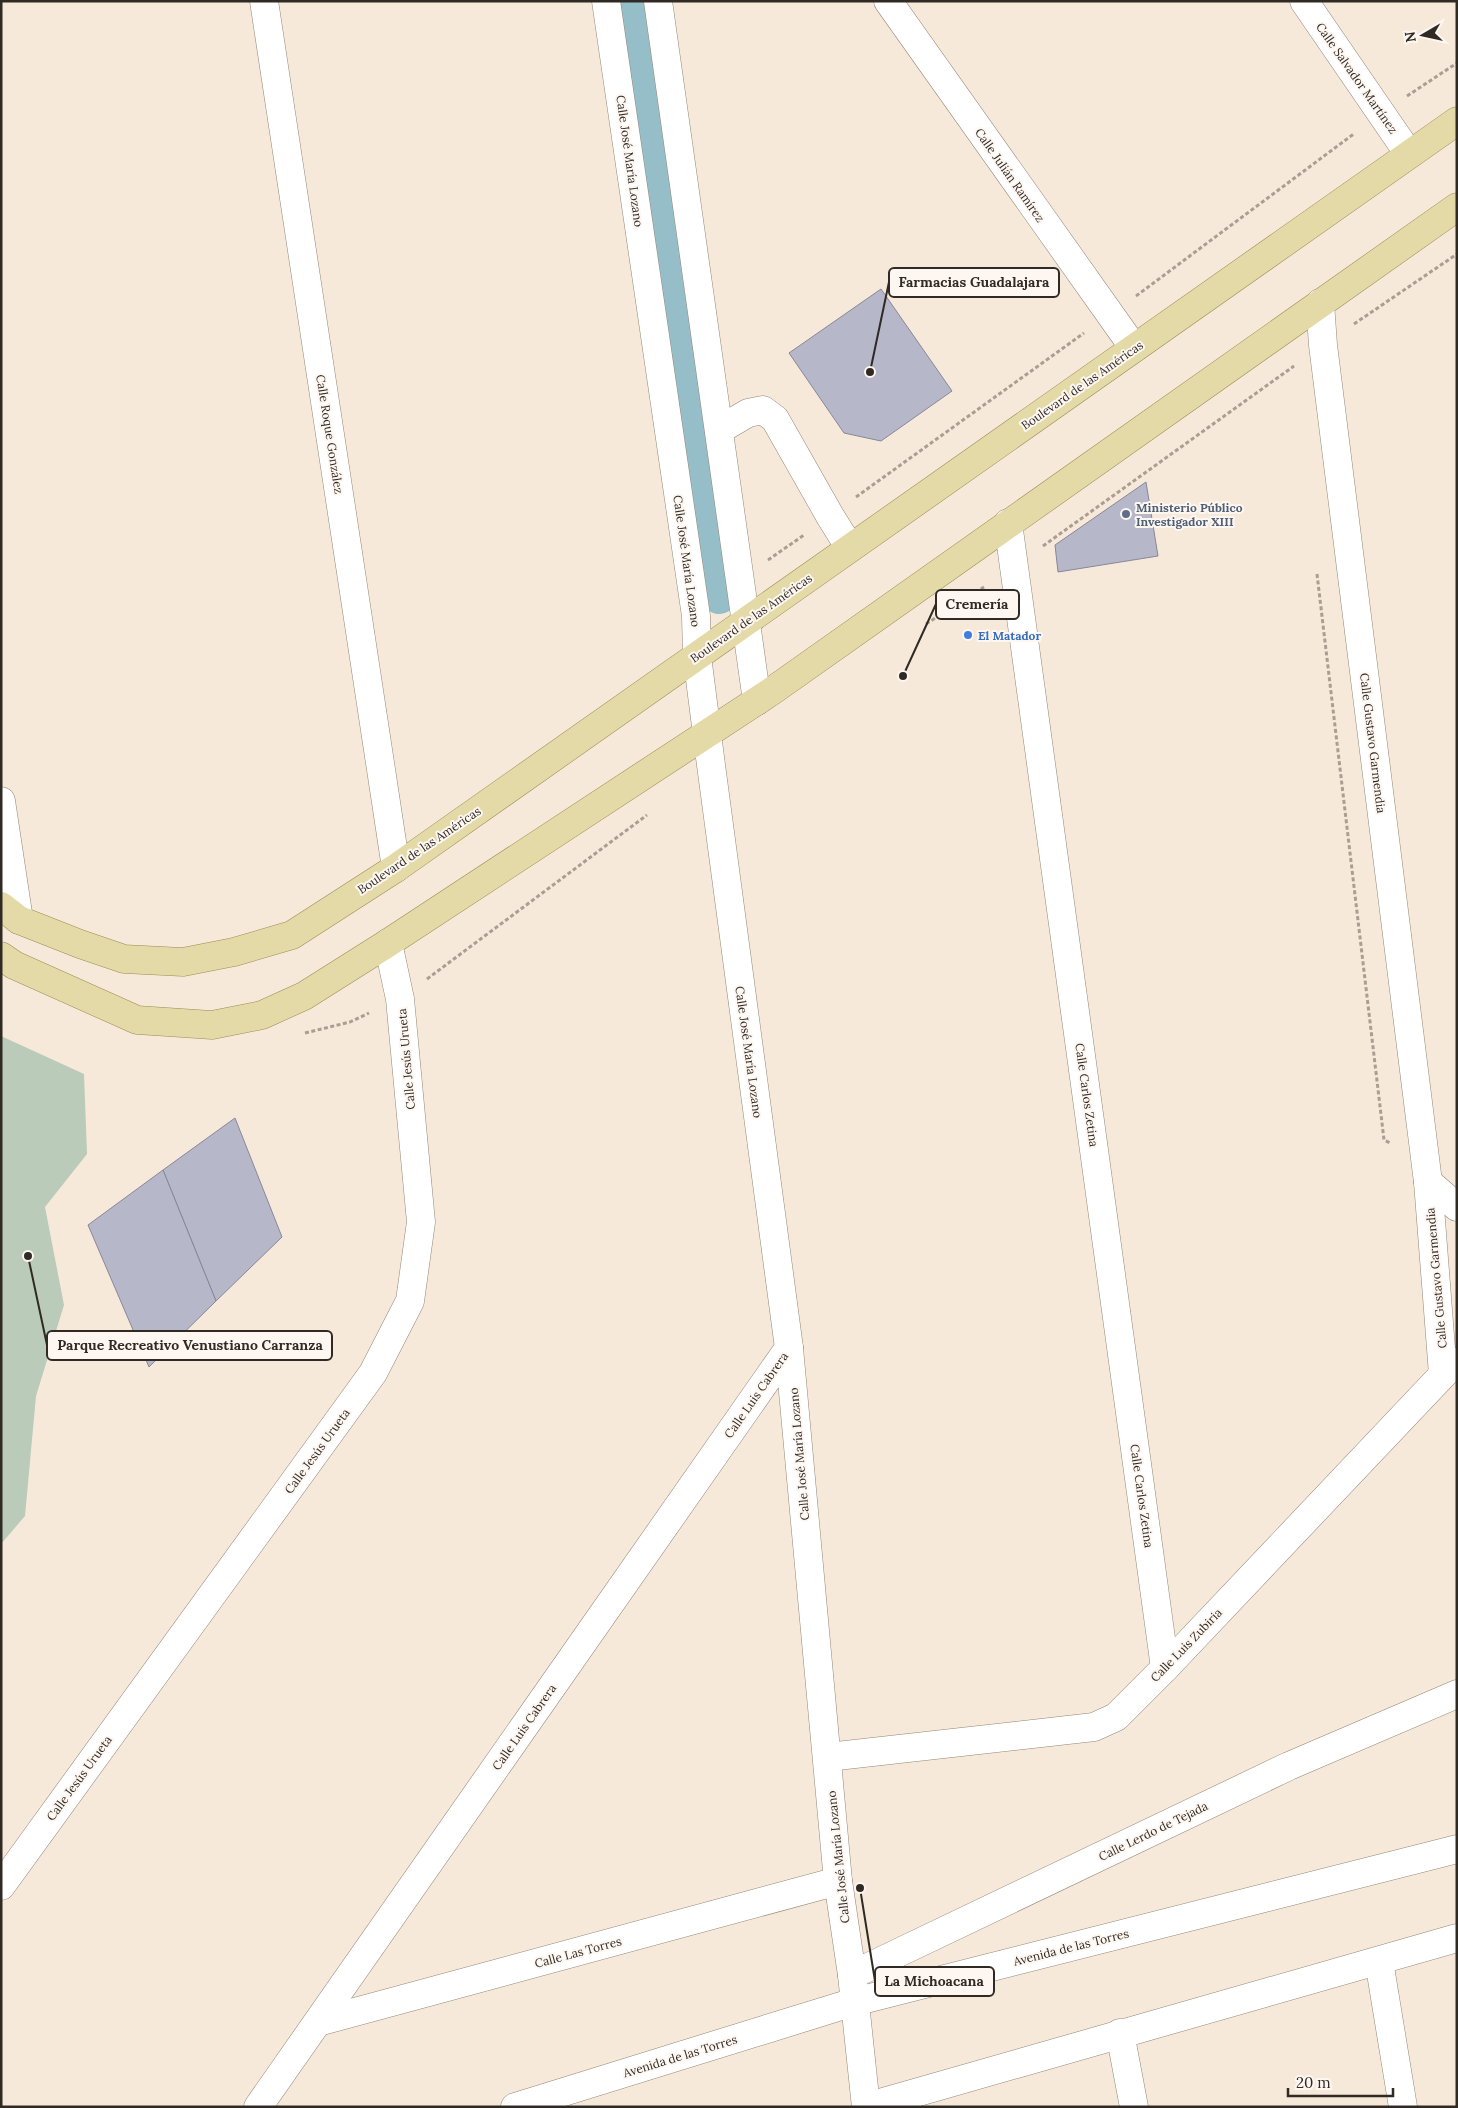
<svg xmlns="http://www.w3.org/2000/svg" width="1458" height="2108" viewBox="0 0 1458 2108" font-family="Lora,serif">
  <rect width="100%" height="100%" fill="#f7e9d9"/>
  <!-- green -->
  <polygon fill="#bacbb9" points="1,1036 84,1074 87,1154 45,1207 64,1305 36,1396 25,1516 1,1544"/>
  <g fill="none" stroke-linecap="round" stroke-linejoin="round">
    <!-- canal -->
    <polyline stroke="#96bec9" stroke-width="36" points="631,1 719,596"/>
  </g>
  <!-- building -->
  <g fill="#b6b7c9" stroke="#878799">
    <polygon points="881,289 952,391 881,441 844,433 789,353"/>
    <polygon points="1146,482 1158,556 1058,572 1055,545"/>
    <polygon points="235,1118 282,1237 216,1301 163,1170"/>
    <polygon points="163,1170 216,1301 149,1367 88,1225"/>
  </g>
  <g fill="none" stroke-linecap="round" stroke-linejoin="round">
    <defs>
      <g id="minor">
        <polyline points="264,1 396,868"/>
        <polyline points="606,1 696,616 697,656 711,765 789,1348 838,1881 852,1975 866,2107"/>
        <polyline points="658,1 757,701"/>
        <polyline points="888,1 1134,348"/>
        <polyline points="1304,1 1409,154"/>
        <polyline points="1320,303 1323,345 1428,1182 1443,1374"/>
        <polyline points="719,430 748,413 763,410 775,419 830,516 850,548"/>
        <polyline points="1008,523 1165,1668"/>
        <polyline points="1,801 19,920"/>
        <polyline points="1428,1182 1457,1207"/>
        <polyline points="828,1757 1094,1727 1116,1717 1165,1668 1455,1362"/>
        <polyline points="1,1886 373,1373 410,1301 421,1222 400,999 388,943"/>
        <polyline points="1379,1961 1403,2107"/>
        <polyline points="852,1975 1289,1766 1457,1694"/>
        <polyline points="318,2022 838,1881"/>
        <polyline points="1120,2033 1134,2107"/>
        <polyline points="258,2107 789,1348"/>
        <polyline points="515,2107 854,2002 1457,1849"/>
        <polyline points="866,2107 1457,1938"/>
      </g>
      <g id="major">
        <polyline points="1,906 19,920 80,944 124,959 183,962 234,952 292,935 396,868 1457,121"/>
        <polyline points="1,956 14,965 137,1020 212,1025 262,1015 304,996 388,943 772,691 1457,207"/>
      </g>
    </defs>
    <!-- minor casing -->
    <use href="#minor" stroke="#938678" stroke-width="29"/>
    <!-- major casing -->
    <use href="#major" stroke="#998d54" stroke-width="29"/>
    <!-- path -->
    <g stroke="#a89e92" stroke-width="3" stroke-dasharray="4 2.5" stroke-linecap="butt">
      <polyline points="1407,96 1457,63"/>
      <polyline points="1136,296 1355,133"/>
      <polyline points="1354,324 1457,254"/>
      <polyline points="856,497 1084,333"/>
      <polyline points="1043,546 1294,366"/>
      <polyline points="768,560 804,535"/>
      <polyline points="1317,574 1384,1140 1390,1143"/>
      <polyline points="926,624 984,587"/>
      <polyline points="427,979 647,815"/>
      <polyline points="305,1033 350,1022 369,1013"/>
    </g>
    <!-- minor -->
    <use href="#minor" stroke="#fff" stroke-width="28"/>
    <!-- major -->
    <use href="#major" stroke="#e3daa7" stroke-width="28"/>
  </g>
  <!-- markers -->
  <circle fill="#5c6f8a" stroke="#fef7f1" stroke-width="2" cx="1126" cy="514" r="5"/>
  <circle fill="#3f7fe0" stroke="#fef7f1" stroke-width="2" cx="968" cy="635" r="5"/>
  <g text-anchor="middle" dominant-baseline="central" stroke-width="4" stroke-linejoin="round" paint-order="stroke">
    <!-- street labels -->
    <g font-size="12" fill="#302a25" stroke="#fef7f1">
      <text transform="translate(1357 78) rotate(55)">Calle Salvador Martínez</text>
      <text transform="translate(630 161) rotate(82)">Calle José María Lozano</text>
      <text transform="translate(1010 175) rotate(55)">Calle Julián Ramírez</text>
      <text transform="translate(1082 385) rotate(-35)">Boulevard de las Américas</text>
      <text transform="translate(330 434) rotate(81)">Calle Roque González</text>
      <text transform="translate(687 561) rotate(82)">Calle José María Lozano</text>
      <text transform="translate(751 618) rotate(-35)">Boulevard de las Américas</text>
      <text transform="translate(1373 743) rotate(83)">Calle Gustavo Garmendia</text>
      <text transform="translate(419 850) rotate(-34)">Boulevard de las Américas</text>
      <text transform="translate(749 1052) rotate(82)">Calle José María Lozano</text>
      <text transform="translate(406 1059) rotate(-95)">Calle Jesús Urueta</text>
      <text transform="translate(1087 1095) rotate(82)">Calle Carlos Zetina</text>
      <text transform="translate(1436 1278) rotate(-95)">Calle Gustavo Garmendia</text>
      <text transform="translate(756 1395) rotate(-55)">Calle Luis Cabrera</text>
      <text transform="translate(317 1451) rotate(-54)">Calle Jesús Urueta</text>
      <text transform="translate(799 1454) rotate(-95)">Calle José María Lozano</text>
      <text transform="translate(1142 1496) rotate(82)">Calle Carlos Zetina</text>
      <text transform="translate(1186 1645) rotate(-46)">Calle Luis Zubiria</text>
      <text transform="translate(524 1727) rotate(-55)">Calle Luis Cabrera</text>
      <text transform="translate(79 1778) rotate(-54)">Calle Jesús Urueta</text>
      <text transform="translate(1153 1831) rotate(-26)">Calle Lerdo de Tejada</text>
      <text transform="translate(838 1857) rotate(-96)">Calle José María Lozano</text>
      <text transform="translate(1071 1947) rotate(-14)">Avenida de las Torres</text>
      <text transform="translate(578 1952) rotate(-15)">Calle Las Torres</text>
      <text transform="translate(680 2056) rotate(-17)">Avenida de las Torres</text>
    </g>
    <!-- service labels -->
    <g font-size="12" font-weight="bold" fill="#4e5e75" stroke="#fef7f1" text-anchor="start">
      <text x="1136" y="507">Ministerio Público<tspan x="1136" dy="14">Investigador XIII</tspan></text>
    </g>
    <!-- shop labels -->
    <g font-size="12" font-weight="bold" fill="#366cbe" stroke="#fef7f1" text-anchor="start">
      <text x="978" y="635">El Matador</text>
    </g>
  </g>
  <!-- callouts -->
  <path fill="none" stroke="#302a25" stroke-width="2" d="M870 372L889 282M903 676L936 604M28 1256L47 1345M860 1888L875 1981"/>
  <g fill="#302a25" stroke="#fef7f1" stroke-width="2">
    <circle cx="870" cy="372" r="5"/>
    <circle cx="903" cy="676" r="5"/>
    <circle cx="28" cy="1256" r="5"/>
    <circle cx="860" cy="1888" r="5"/>
  </g>
  <g fill="#fef7f1" stroke="#302a25" stroke-width="2">
    <rect x="889" y="268" width="170" height="29" rx="5"/>
    <rect x="936" y="590" width="83" height="29" rx="5"/>
    <rect x="47" y="1331" width="285" height="29" rx="5"/>
    <rect x="875" y="1967" width="119" height="29" rx="5"/>
  </g>
  <g font-size="14" text-anchor="middle" font-weight="bold" fill="#302a25">
    <text x="974" y="287">Farmacias Guadalajara</text>
    <text x="977" y="609">Cremería</text>
    <text x="190" y="1350">Parque Recreativo Venustiano Carranza</text>
    <text x="934" y="1986">La Michoacana</text>
  </g>
  <!-- border -->
  <rect width="1458" height="2108" fill="none" stroke="#302a25" stroke-width="5"/>
  <!-- north arrow -->
  <g transform="translate(1423 35) rotate(261)" stroke="#fef7f1" stroke-width="4" paint-order="stroke">
  <path d="M0-4L9 19L0 12L-9 19Z" fill="#302a25"/>
  <text y="-8" font-size="14" font-weight="bold" text-anchor="middle" fill="#302a25">N</text>
  </g>
  <!-- scale -->
  <path d="M1288 2088v8h105v-8" fill="none" stroke="#302a25" stroke-width="2.5"/>
  <text x="1296" y="2088" font-size="15" fill="#302a25" stroke="#fef7f1" stroke-width="4" paint-order="stroke">20 m</text>
</svg>
